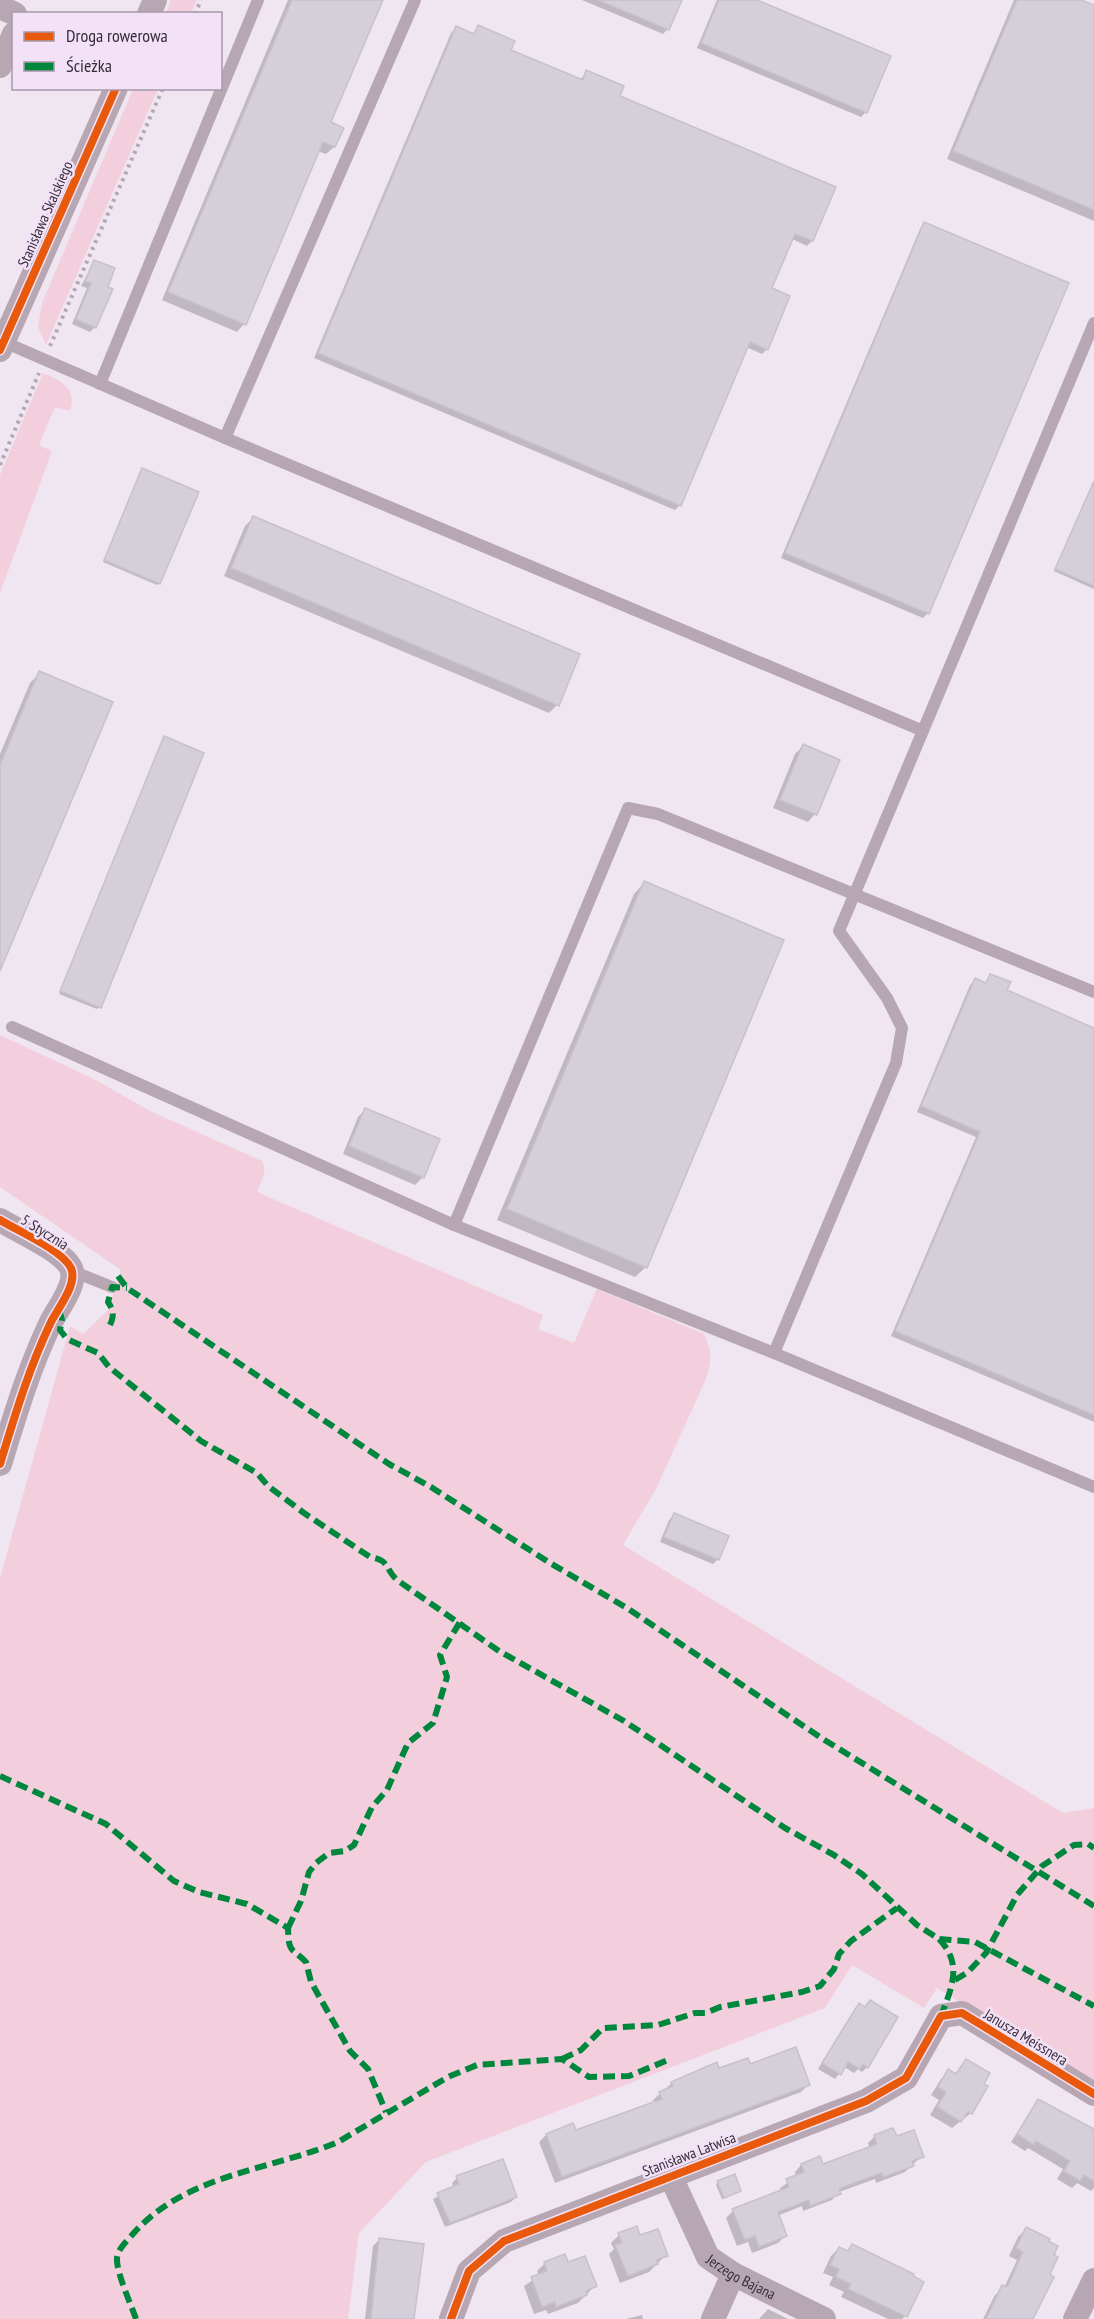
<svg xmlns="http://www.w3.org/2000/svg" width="1094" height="2319" viewBox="0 0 1094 2319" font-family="'PT Sans Narrow',sans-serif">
  <rect width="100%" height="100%" fill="#efe6f2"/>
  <!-- green -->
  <g fill="#f3cfde">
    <polygon points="171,0 197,0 191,13 166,13"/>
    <polygon points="133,89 158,89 46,345 38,327 42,303"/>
    <path d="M43 373C62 381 77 388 70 411L55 407 39 445 52 451 0 593V475Z"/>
    <path d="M0 1035 96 1080 150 1111 262 1161C268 1173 261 1181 257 1192L543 1315 538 1329 574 1343 597 1289 704 1334C712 1352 712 1361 706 1379L656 1489 623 1545 1063 1813 1094 1808V2084L937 1988 924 2008 852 1965 825 2008 426 2162 359 2233 348 2319H0V1578L70 1326 83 1334 108 1310 121 1270 0 1187Z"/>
  </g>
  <!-- shadow -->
  <g fill="#0003">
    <polygon points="288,0 381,0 329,123 342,129 334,147 326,154 317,151 244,324 237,332 162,300"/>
    <polygon points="582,0 680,0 668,29 663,34"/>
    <polygon points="717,0 753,0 866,112 861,117 697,48"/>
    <polygon points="1014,0 1082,0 1094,7 1094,221 947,159"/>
    <polygon points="479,27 509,51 580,80 587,72 618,96 834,188 812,241 807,246 792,239 770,289 767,349 762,354 746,347 680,505 675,510 314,358 451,33 456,28 472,35"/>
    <polygon points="925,224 928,613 923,618 781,558 920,229"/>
    <polygon points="94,262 106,288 95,327 90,332 72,324 87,288 81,286"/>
    <polygon points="141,472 159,583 157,585 103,562"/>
    <polygon points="1094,481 1094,589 1054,571"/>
    <polygon points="253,518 557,705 549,713 224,576 245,526"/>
    <polygon points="40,673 0,967 0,754 30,683"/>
    <polygon points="164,738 99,1007 97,1009 59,994"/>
    <polygon points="803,746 838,761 815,814 808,822 773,808 795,754"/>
    <polygon points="644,883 646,1267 635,1277 497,1220 634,894"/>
    <polygon points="991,975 1005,991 1094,1029 1094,1422 891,1336 976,1137 917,1112 970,985 975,980 984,984"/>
    <polygon points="366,1109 423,1177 415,1185 343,1154 358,1117"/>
    <polygon points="674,1515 718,1559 713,1564 660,1542 669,1520"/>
    <polygon points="870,2002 867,2067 862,2072 858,2069 854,2073 844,2067 835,2079 818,2069 854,2010 859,2005 864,2008"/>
    <polygon points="966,2060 971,2113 952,2128 930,2115 939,2100 931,2095 941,2079 949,2071 954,2075"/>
    <polygon points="749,2066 808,2085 801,2092 555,2183 539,2142 546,2135 575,2131 654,2103 653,2100 672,2083 718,2070"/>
    <polygon points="1038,2101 1094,2134 1094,2188 1091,2191 1077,2183 1072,2188 1057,2179 1063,2169 1028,2148 1025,2151 1011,2142"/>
    <polygon points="875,2136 896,2138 922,2156 905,2172 876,2183 875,2179 839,2192 832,2200 803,2211 802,2206 777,2216 785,2236 778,2243 752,2253 748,2242 737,2246 726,2218 733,2211 782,2192 780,2188 796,2177 795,2172 801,2165 823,2166 870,2149 868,2143"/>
    <polygon points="457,2178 516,2197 511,2202 445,2227 433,2199 454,2188 452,2183"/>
    <polygon points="718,2182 739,2191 722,2199 716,2185"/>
    <polygon points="1026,2229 1032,2319 983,2319 995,2295 1004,2288 1017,2260 1009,2256 1018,2237"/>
    <polygon points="619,2235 640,2237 666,2255 649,2272 620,2283 609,2254 614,2249 611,2243"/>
    <polygon points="380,2239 413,2319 365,2319 373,2246"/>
    <polygon points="852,2246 905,2316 902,2319 888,2319 841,2297 844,2292 829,2285 833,2277 823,2273 831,2256 839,2248 846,2252"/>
    <polygon points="545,2263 567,2264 595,2286 578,2303 548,2314 546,2310 534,2314 524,2286 539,2276 537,2271"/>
    <polygon points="768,2309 788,2319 759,2319"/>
    <polygon points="642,2315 643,2319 626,2319"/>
  </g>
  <!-- building -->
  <g fill="#d5cfd9" stroke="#c6c1cb" stroke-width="1.5">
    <polygon points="292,0 383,0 331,122 344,128 335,147 323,142 246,325 168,292"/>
    <polygon points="598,0 682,0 669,30"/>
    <polygon points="719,0 757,0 891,56 867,113 701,43"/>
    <polygon points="1017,0 1081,0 1094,5 1094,210 953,151"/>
    <polygon points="478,25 515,41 511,50 583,80 586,70 624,86 620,96 836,187 813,241 795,234 772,288 790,296 768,350 750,342 681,506 318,353 456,26 474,34"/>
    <polygon points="924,222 1069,283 929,614 785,553"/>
    <polygon points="94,260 115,268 108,287 113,289 96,328 76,319 91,283 85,281"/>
    <polygon points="142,468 199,492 160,584 104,560"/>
    <polygon points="1094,481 1094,586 1055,569"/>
    <polygon points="253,516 580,654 559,706 231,568"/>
    <polygon points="39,671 113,702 0,971 0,765"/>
    <polygon points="164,736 204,753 101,1008 60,991"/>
    <polygon points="803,744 840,760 817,815 780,800"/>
    <polygon points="644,881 784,940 647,1268 507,1209"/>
    <polygon points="990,974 1011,982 1007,990 1094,1028 1094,1415 895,1331 980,1132 921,1106 975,978 986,983"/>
    <polygon points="365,1108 440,1139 424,1178 349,1146"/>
    <polygon points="674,1513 729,1536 719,1560 664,1537"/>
    <polygon points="870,2000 898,2017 868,2068 863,2064 860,2069 848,2062 841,2075 822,2063 859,2003 865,2007"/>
    <polygon points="796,2047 810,2085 562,2177 546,2134 573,2123 576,2130 662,2099 659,2092 673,2086 671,2082 717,2062 719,2068 748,2058 750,2064"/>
    <polygon points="966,2059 990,2073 984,2084 988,2086 972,2114 968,2112 961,2122 937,2107 946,2092 938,2087 948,2069 956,2074"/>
    <polygon points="1038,2099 1094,2129 1094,2181 1084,2175 1080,2181 1064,2171 1070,2161 1036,2141 1034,2145 1017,2134"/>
    <polygon points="893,2128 897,2136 914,2130 924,2157 912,2161 914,2166 883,2177 882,2173 859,2181 839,2189 841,2194 810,2206 809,2200 778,2212 787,2236 759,2247 755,2236 745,2240 732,2209 789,2187 786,2179 804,2172 801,2164 820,2156 823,2164 877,2144 874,2135"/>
    <polygon points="503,2159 517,2197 450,2223 437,2193 459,2184 456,2176"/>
    <polygon points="735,2174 741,2191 724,2198 717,2181"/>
    <polygon points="637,2226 640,2235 658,2229 668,2256 656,2260 658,2264 628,2276 615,2245 622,2243 618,2233"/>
    <polygon points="1026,2227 1050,2239 1048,2241 1058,2246 1054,2255 1058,2257 1050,2274 1054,2277 1033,2319 986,2319 1002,2285 1007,2287 1023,2252 1016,2248"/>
    <polygon points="379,2238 424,2244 414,2319 371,2319"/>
    <polygon points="852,2244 914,2274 913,2276 924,2282 907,2317 848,2289 851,2284 836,2277 839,2269 830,2265 839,2247 848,2251"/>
    <polygon points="565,2254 568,2262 585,2256 597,2286 586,2291 587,2295 556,2307 555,2302 542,2307 531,2277 547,2271 544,2262"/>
  </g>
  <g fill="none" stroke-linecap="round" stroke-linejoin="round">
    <!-- path -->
    <g stroke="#b3a8b2" stroke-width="4" stroke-dasharray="3 4.5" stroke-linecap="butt">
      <polyline points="195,14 201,0"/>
      <polyline points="50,346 163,88"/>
      <polyline points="0,465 39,373"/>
    </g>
    <!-- service -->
    <g stroke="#b6a7b3" stroke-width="12">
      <polyline points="4,342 225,438 921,730"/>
      <polyline points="100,384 258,0"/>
      <polyline points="225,438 415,0"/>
      <polyline points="12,1027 454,1225 774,1353 1094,1487"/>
      <polyline points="454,1225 628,808 658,814 1094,992"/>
      <polyline points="72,1271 112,1287"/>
      <polyline points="774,1353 896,1063 902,1028 887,998 839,931 1094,323"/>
    </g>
    <!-- minor -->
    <g stroke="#b6a7b3" stroke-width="24">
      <polyline points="0,7 15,14"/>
      <polyline points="149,14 155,0"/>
      <polyline points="0,66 14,34"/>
      <polyline points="0,350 116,88"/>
      <path d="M0 1220C18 1231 62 1250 71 1268 78 1284 58 1308 51 1322 29 1368 15 1415 0 1464"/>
      <path id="s1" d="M670 2175 708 2257 733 2274 824 2319"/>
      <polyline points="451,2319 469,2271 504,2241 866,2101 906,2078 941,2016 962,2013 1094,2094"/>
      <polyline points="713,2319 733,2274"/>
      <polyline points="1075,2319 1094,2280"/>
    </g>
    <!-- quiet -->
    <g stroke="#00873e" stroke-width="6" stroke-dasharray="12 6" stroke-linecap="butt">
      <polyline points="118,1276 127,1288 389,1464 431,1487 550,1563 627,1608 823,1739 1094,1906"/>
      <path d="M59 1309 62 1320 60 1330 67 1339 98 1353 109 1367 201 1441 257 1473 268 1486 304 1513 370 1557C391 1561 384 1568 397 1580L499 1651 624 1721 785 1828 834 1855 862 1874 917 1925 939 1939 975 1942 1094 2006"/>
      <path d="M110 1325C114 1316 114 1311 108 1302L112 1287 127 1288"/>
      <path d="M0 1776 106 1824 174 1881 199 1892 247 1904 288 1928C289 1954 290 1946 306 1962L311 1982 350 2051 368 2069 386 2112"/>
      <polyline points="288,1928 301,1901 309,1872 316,1863 329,1853 345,1851 354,1845 372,1807 387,1790 408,1743 433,1723 447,1677 440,1655 460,1622"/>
      <path d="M939 1939C963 1964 952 1987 941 2016"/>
      <polyline points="955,1980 968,1972 986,1953 1017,1895 1042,1866 1074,1845 1088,1844 1094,1848"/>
      <polyline points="562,2059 581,2050 603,2028 658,2025 695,2013 706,2013 720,2007 802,1992 820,1986 834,1969 839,1954 851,1941 897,1908"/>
      <path d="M136 2319C131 2304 116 2272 117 2258 118 2249 126 2242 132 2235 185 2174 268 2171 338 2142L448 2077 477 2065 562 2059 589 2077 629 2076 668 2060"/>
    </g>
    <defs>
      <g id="cycleway">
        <polyline points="0,350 116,88"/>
        <path d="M0 1220C18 1231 62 1250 71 1268 78 1284 58 1308 51 1322 29 1368 15 1415 0 1464"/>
        <polyline points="451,2319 469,2271 504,2241 866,2101 906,2078 941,2016 962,2013 1094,2094"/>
      </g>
    </defs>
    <!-- cycleway casing -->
    <use href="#cycleway" stroke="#f2e1f7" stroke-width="11"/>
    <!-- cycleway -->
    <use href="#cycleway" stroke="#e8590c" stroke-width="8"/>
  </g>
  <g text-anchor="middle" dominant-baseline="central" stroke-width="5" stroke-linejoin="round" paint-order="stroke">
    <!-- street labels -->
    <g font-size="15" fill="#352e37" stroke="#f2e1f7">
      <text transform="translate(45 214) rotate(-66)">Stanisława Skalskiego</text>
      <text transform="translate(45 1232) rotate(32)">5 Stycznia</text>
      <text transform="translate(1026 2037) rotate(31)">Janusza Meissnera</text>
      <text transform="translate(689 2154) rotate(-21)">Stanisława Latwisa</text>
      <text stroke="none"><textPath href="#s1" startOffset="129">Jerzego Bajana</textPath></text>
    </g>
  </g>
  <!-- legend -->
  <rect x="12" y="12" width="210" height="78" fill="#f2e1f7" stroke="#a699aa" stroke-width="1.5"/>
  <rect x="24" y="32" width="30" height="9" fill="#e8590c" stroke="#a699aa" stroke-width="1.5"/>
  <text x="66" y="42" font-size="18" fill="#352e37">Droga rowerowa</text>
  <rect x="24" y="62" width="30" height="9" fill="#00873e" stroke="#a699aa" stroke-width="1.5"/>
  <text x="66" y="72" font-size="18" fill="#352e37">Ścieżka</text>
</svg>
